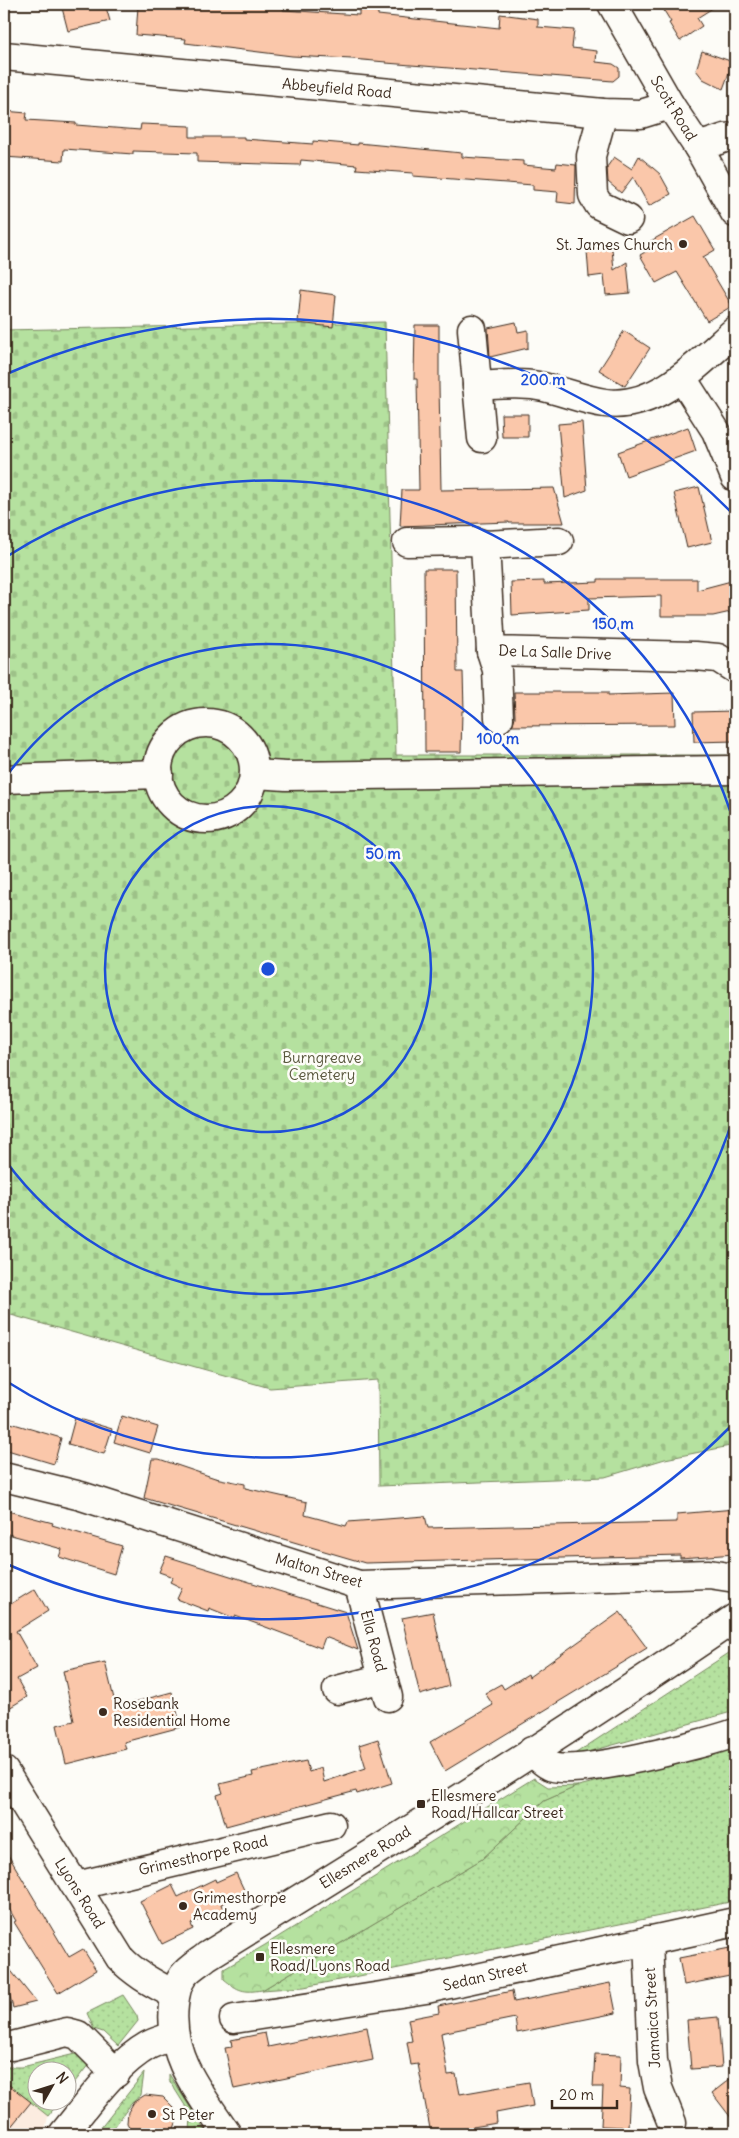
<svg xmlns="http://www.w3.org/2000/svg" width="739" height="2138" viewBox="0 0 739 2138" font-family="Delius,sans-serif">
  <defs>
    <pattern id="grass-dots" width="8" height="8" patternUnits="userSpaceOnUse" patternTransform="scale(1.25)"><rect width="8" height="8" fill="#b5e19f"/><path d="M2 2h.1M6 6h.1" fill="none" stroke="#9dc188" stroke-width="1.8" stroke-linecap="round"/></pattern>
    <pattern id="forest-crowns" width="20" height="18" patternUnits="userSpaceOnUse" patternTransform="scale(1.25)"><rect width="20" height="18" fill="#b5e19f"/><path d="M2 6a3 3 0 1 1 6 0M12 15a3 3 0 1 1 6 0" fill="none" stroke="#9dc188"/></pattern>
    <pattern id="cemetery-stones" width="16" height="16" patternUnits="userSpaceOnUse" patternTransform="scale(1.25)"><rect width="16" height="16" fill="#b5e19f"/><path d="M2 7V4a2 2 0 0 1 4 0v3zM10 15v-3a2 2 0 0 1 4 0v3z" fill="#9dc188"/></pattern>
  </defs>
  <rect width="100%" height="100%" fill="#fdfcf7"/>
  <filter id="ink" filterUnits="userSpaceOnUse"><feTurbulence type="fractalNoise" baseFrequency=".02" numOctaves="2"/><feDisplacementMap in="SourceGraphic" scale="10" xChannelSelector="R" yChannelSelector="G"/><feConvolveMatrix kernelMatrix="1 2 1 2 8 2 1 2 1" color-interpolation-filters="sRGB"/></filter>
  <g filter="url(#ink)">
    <!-- built -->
    <polygon fill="#fcece0" points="4,2081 48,2116 45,2131 43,2134 4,2134"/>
    <!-- grass -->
    <g fill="url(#grass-dots)" stroke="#78865e">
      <polygon points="735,1649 735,1711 570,1757"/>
      <polygon points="735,1749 735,1901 304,1987 262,1990 482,1859 544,1801 578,1786"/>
      <polygon points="123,1995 137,2016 138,2021 118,2046 103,2032 94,2029 87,2013"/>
      <polygon points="79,2053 92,2060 68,2091 68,2070 38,2070 38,2100 60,2101 48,2116 4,2081 4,2067 22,2067"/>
      <polygon points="144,2073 141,2095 131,2104 109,2134 96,2134"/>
      <polygon points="169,2074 207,2134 190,2133 191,2115 169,2080"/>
    </g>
    <!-- forest -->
    <path fill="url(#forest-crowns)" stroke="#78865e" d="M534 1778 548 1787 578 1786 544 1801 482 1859 262 1990C244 1993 238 1991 224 1979V1969L265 1945Z"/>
    <!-- cemetery -->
    <polygon fill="url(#cemetery-stones)" stroke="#78865e" points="385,322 396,755 735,755 735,1445 665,1459 605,1477 379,1486 378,1380 270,1388 4,1313 4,330"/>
    <!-- building -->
    <g fill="#fac7aa" stroke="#3b2a1e">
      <polygon points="61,4 105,4 110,21 68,31"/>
      <polygon points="172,4 254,4 283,7 283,10 359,15 359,9 378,12 378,15 499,28 500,14 538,19 538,27 574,30 572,48 597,51 596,62 613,64 619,68 619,76 613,81 386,63 386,62 352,59 292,56 185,43 186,39 136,35 138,6 171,9"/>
      <polygon points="660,4 719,4 697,18 702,26 680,41 669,23 671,22"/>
      <polygon points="702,51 733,62 723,89 703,79 696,70"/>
      <polygon points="4,111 27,113 26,120 76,123 76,125 140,130 141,124 190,126 190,137 244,137 244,139 313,144 313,141 358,145 358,143 462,153 462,157 523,161 523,165 556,168 557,163 576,165 575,204 557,202 558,192 533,190 533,185 413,176 413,173 356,169 357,165 301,160 300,165 197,162 197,153 133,151 133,154 64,149 63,161 4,157"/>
      <polygon points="639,156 660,174 671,194 649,206 633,177 621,193 608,182 607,167 614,157 632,169"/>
      <polygon points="695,216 715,250 703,257 732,306 707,321 677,272 656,283 640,255 652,248 649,242"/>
      <polygon points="612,249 614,270 627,262 630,293 606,295 604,275 589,277 587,251"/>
      <polygon points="301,290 336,295 333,327 298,323"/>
      <polygon points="516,322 518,332 528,330 528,348 490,357 488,328"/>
      <polygon points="415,325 439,325 439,385 441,490 554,488 564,523 509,523 509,522 400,526 402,490 419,490 417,379 414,379"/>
      <polygon points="624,331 650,348 625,386 599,370"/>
      <polygon points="501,414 528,414 528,437 502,437"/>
      <polygon points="582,422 587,490 565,498 558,424"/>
      <polygon points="688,427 696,451 626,476 618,452"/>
      <polygon points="699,487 712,542 687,548 674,493"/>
      <polygon points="424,569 456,569 457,672 463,672 464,711 462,711 461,752 425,752"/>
      <polygon points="598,579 697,579 697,590 735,580 735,611 713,616 661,616 661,596 589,598 589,610 512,615 511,582 544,581 544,584 598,582"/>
      <polygon points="514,692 608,692 608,695 674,693 675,725 512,726 515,717"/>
      <polygon points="735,711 735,741 694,742 693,712"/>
      <polygon points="122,1416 158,1427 150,1453 114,1442"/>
      <polygon points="75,1418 112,1429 104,1454 68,1444"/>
      <polygon points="4,1421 61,1438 54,1464 4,1449"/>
      <polygon points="152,1459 159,1459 215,1478 245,1484 245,1488 307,1502 305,1515 346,1526 348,1522 425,1516 428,1528 677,1522 677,1514 735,1509 735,1554 680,1558 680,1555 365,1563 144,1498"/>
      <polygon points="4,1510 53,1523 52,1525 122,1546 114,1574 59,1557 62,1549 4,1533"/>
      <polygon points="166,1556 346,1612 358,1650 325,1637 321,1648 263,1626 235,1616 234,1618 209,1608 208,1611 177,1599 182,1588 170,1582 173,1577 159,1572"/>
      <polygon points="35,1589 48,1611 16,1631 37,1668 17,1679 27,1697 4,1711 4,1608"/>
      <polygon points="433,1612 449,1686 420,1695 402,1618"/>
      <polygon points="620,1612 647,1648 445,1771 430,1742 493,1705 485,1693 501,1684 504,1689 528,1674 529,1677"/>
      <polygon points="105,1662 116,1707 172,1692 181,1727 124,1742 126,1749 66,1764 57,1725 74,1721 63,1671"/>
      <polygon points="378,1739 392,1783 357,1794 356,1791 226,1826 217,1795 223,1793 220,1784 253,1776 252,1772 306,1761 309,1772 321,1768 324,1782 366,1768 359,1745"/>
      <polygon points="4,1848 69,1957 83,1949 96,1970 58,1993 14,1922 16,1921 4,1900"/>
      <polygon points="236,1873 245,1892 221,1904 223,1909 191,1924 193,1929 162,1944 140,1901 172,1885 178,1897 215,1879 216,1882"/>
      <polygon points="735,1947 735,1975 684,1985 679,1958"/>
      <polygon points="4,1962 36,2002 13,2008 4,1974"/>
      <polygon points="610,1983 616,2013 517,2033 515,2018 441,2033 448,2075 456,2074 460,2094 529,2082 533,2106 496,2113 497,2123 473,2127 474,2134 431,2134 418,2064 411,2065 407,2042 412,2041 408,2019 439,2013 438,2006 512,1991 514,2002"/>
      <polygon points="718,2017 722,2067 691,2069 687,2020"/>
      <polygon points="367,2027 373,2060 234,2089 225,2048 232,2047 231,2040 265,2033 268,2047"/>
      <polygon points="595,2054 621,2055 620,2088 630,2089 628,2127 601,2126 603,2087 593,2087"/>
      <polygon points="735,2075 735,2123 712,2093"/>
      <polygon points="4,2081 31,2102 5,2134 4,2134"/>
      <polygon points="145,2095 163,2097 174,2108 176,2123 172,2134 133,2134 127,2123 128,2112 134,2102"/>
    </g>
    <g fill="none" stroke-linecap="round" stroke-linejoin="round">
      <defs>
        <g id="minor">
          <polyline points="612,4 670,105 698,147 735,213"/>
          <polyline points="4,56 603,113 641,114 670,105"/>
          <polyline points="603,113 591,156 593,195 599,205 628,219"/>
          <polyline points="698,147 725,138 735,137"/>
          <polyline points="472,329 482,438"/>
          <polyline points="682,378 716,431 735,477"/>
          <path d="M477 386C497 385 518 382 538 386 561 390 582 400 605 403 657 410 700 362 735 331"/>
          <polyline points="559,541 485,545 491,651 695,656 718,658 735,669"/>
          <polyline points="407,542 473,541 485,545"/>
          <polyline points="491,651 497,670 499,718"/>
          <circle cx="206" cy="771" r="48"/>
          <polyline points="255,774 286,776 735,770"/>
          <polyline points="4,779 159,774"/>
          <polyline points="4,1477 81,1496 359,1585 709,1574 735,1578"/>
          <polyline points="359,1585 388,1697"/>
          <polyline points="337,1690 383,1678"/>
          <path d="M532 1751C537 1756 543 1763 550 1766 572 1778 707 1743 735 1733"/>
          <path d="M4 1771 120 1958C136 1975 155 1984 175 1995"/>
          <polyline points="76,1886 331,1825"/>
          <polyline points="648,1940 653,2061 658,2088 672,2123"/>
          <polyline points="234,2019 426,1989 735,1922"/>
          <polyline points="12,2046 67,2032 78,2035 116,2073"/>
          <path d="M63 2134C87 2105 115 2064 149 2045 157 2041 166 2039 174 2035"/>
          <path d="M227 2134C200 2093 168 2057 174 2005 175 1995 177 1984 183 1976 189 1968 200 1962 207 1956 385 1846 563 1736 735 1618"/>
        </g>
      </defs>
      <!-- minor casing -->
      <use href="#minor" stroke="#3b2a1e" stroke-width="31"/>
      <!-- minor -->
      <use href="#minor" stroke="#fdfcf7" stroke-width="28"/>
    </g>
  </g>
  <!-- distance rings -->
  <g fill="none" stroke="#1d4ed8" stroke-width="2.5">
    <circle cx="268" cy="969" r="163"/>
    <path d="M5 778A325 325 0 1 1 5 1160"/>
    <path d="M735 1112A488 488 0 0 1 6 1381M6 557A488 488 0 0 1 735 826"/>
    <path d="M732 1425A650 650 0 0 1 9 1565M9 373A650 650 0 0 1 732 513"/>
  </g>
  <!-- markers -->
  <g fill="#3b2a1e" stroke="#fdfcf7" stroke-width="2">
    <circle cx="683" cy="244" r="5"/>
    <circle cx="103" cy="1712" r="5"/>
    <rect x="416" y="1799" width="10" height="10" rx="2.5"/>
    <circle cx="183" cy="1906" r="5"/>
    <rect x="255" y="1952" width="10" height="10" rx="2.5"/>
    <circle cx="152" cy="2114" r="5"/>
  </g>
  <g text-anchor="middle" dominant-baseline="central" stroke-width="5" stroke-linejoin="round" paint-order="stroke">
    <!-- street labels -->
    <g font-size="15" fill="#3b2a1e" stroke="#fdfcf7">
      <text transform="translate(337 88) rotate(5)">Abbeyfield Road</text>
      <text transform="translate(674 108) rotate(58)">Scott Road</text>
      <text transform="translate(555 652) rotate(2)">De La Salle Drive</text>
      <text transform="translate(319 1570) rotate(16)">Malton Street</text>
      <text transform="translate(374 1641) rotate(75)">Ella Road</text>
      <text transform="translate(203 1855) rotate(-13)">Grimesthorpe Road</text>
      <text transform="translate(365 1857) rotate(-32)">Ellesmere Road</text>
      <text transform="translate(80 1893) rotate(58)">Lyons Road</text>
      <text transform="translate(485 1976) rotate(-13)">Sedan Street</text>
      <text transform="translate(652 2018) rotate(-93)">Jamaica Street</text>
    </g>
    <!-- poi labels -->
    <g font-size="15" fill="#3b2a1e" stroke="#fdfcf7" text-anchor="start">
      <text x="673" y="244" text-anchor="end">St. James Church</text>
      <text x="113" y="1703">Rosebank<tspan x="113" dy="17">Residential Home</tspan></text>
      <text x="431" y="1795">Ellesmere<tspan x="431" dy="17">Road/Hallcar Street</tspan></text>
      <text x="193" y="1897">Grimesthorpe<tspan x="193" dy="17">Academy</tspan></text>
      <text x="270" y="1948">Ellesmere<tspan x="270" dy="17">Road/Lyons Road</tspan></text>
      <text x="162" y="2114">St Peter</text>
    </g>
    <!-- park labels -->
    <g font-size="15" fill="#5a583e" stroke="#fdfcf7">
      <text x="322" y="1057">Burngreave<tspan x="322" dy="17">Cemetery</tspan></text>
    </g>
  </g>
  <circle cx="268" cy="969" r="8" fill="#1d4ed8" stroke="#fdfcf7" stroke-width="2.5"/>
  <g font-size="15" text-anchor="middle" font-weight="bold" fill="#1d4ed8" stroke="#fdfcf7" stroke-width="5" stroke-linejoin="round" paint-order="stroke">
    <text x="543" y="385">200 m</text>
    <text x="613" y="629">150 m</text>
    <text x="498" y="744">100 m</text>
    <text x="383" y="859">50 m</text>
  </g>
  <!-- margin -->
  <rect width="739" height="2138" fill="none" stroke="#fdfcf7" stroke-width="20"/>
  <rect x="10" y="10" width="719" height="2118" fill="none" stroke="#3b2a1e" stroke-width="2" filter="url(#ink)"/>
  <!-- north arrow -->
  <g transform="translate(52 2086) rotate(51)"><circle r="24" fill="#fdfcf7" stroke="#afa8a0"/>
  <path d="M0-4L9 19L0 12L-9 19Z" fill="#3b2a1e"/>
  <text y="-8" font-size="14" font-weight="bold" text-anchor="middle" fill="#3b2a1e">N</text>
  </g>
  <!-- scale -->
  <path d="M552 2100v8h65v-8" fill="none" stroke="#3b2a1e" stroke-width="2.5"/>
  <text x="559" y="2100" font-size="15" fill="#3b2a1e" stroke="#fdfcf7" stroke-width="4" paint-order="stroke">20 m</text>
</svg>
